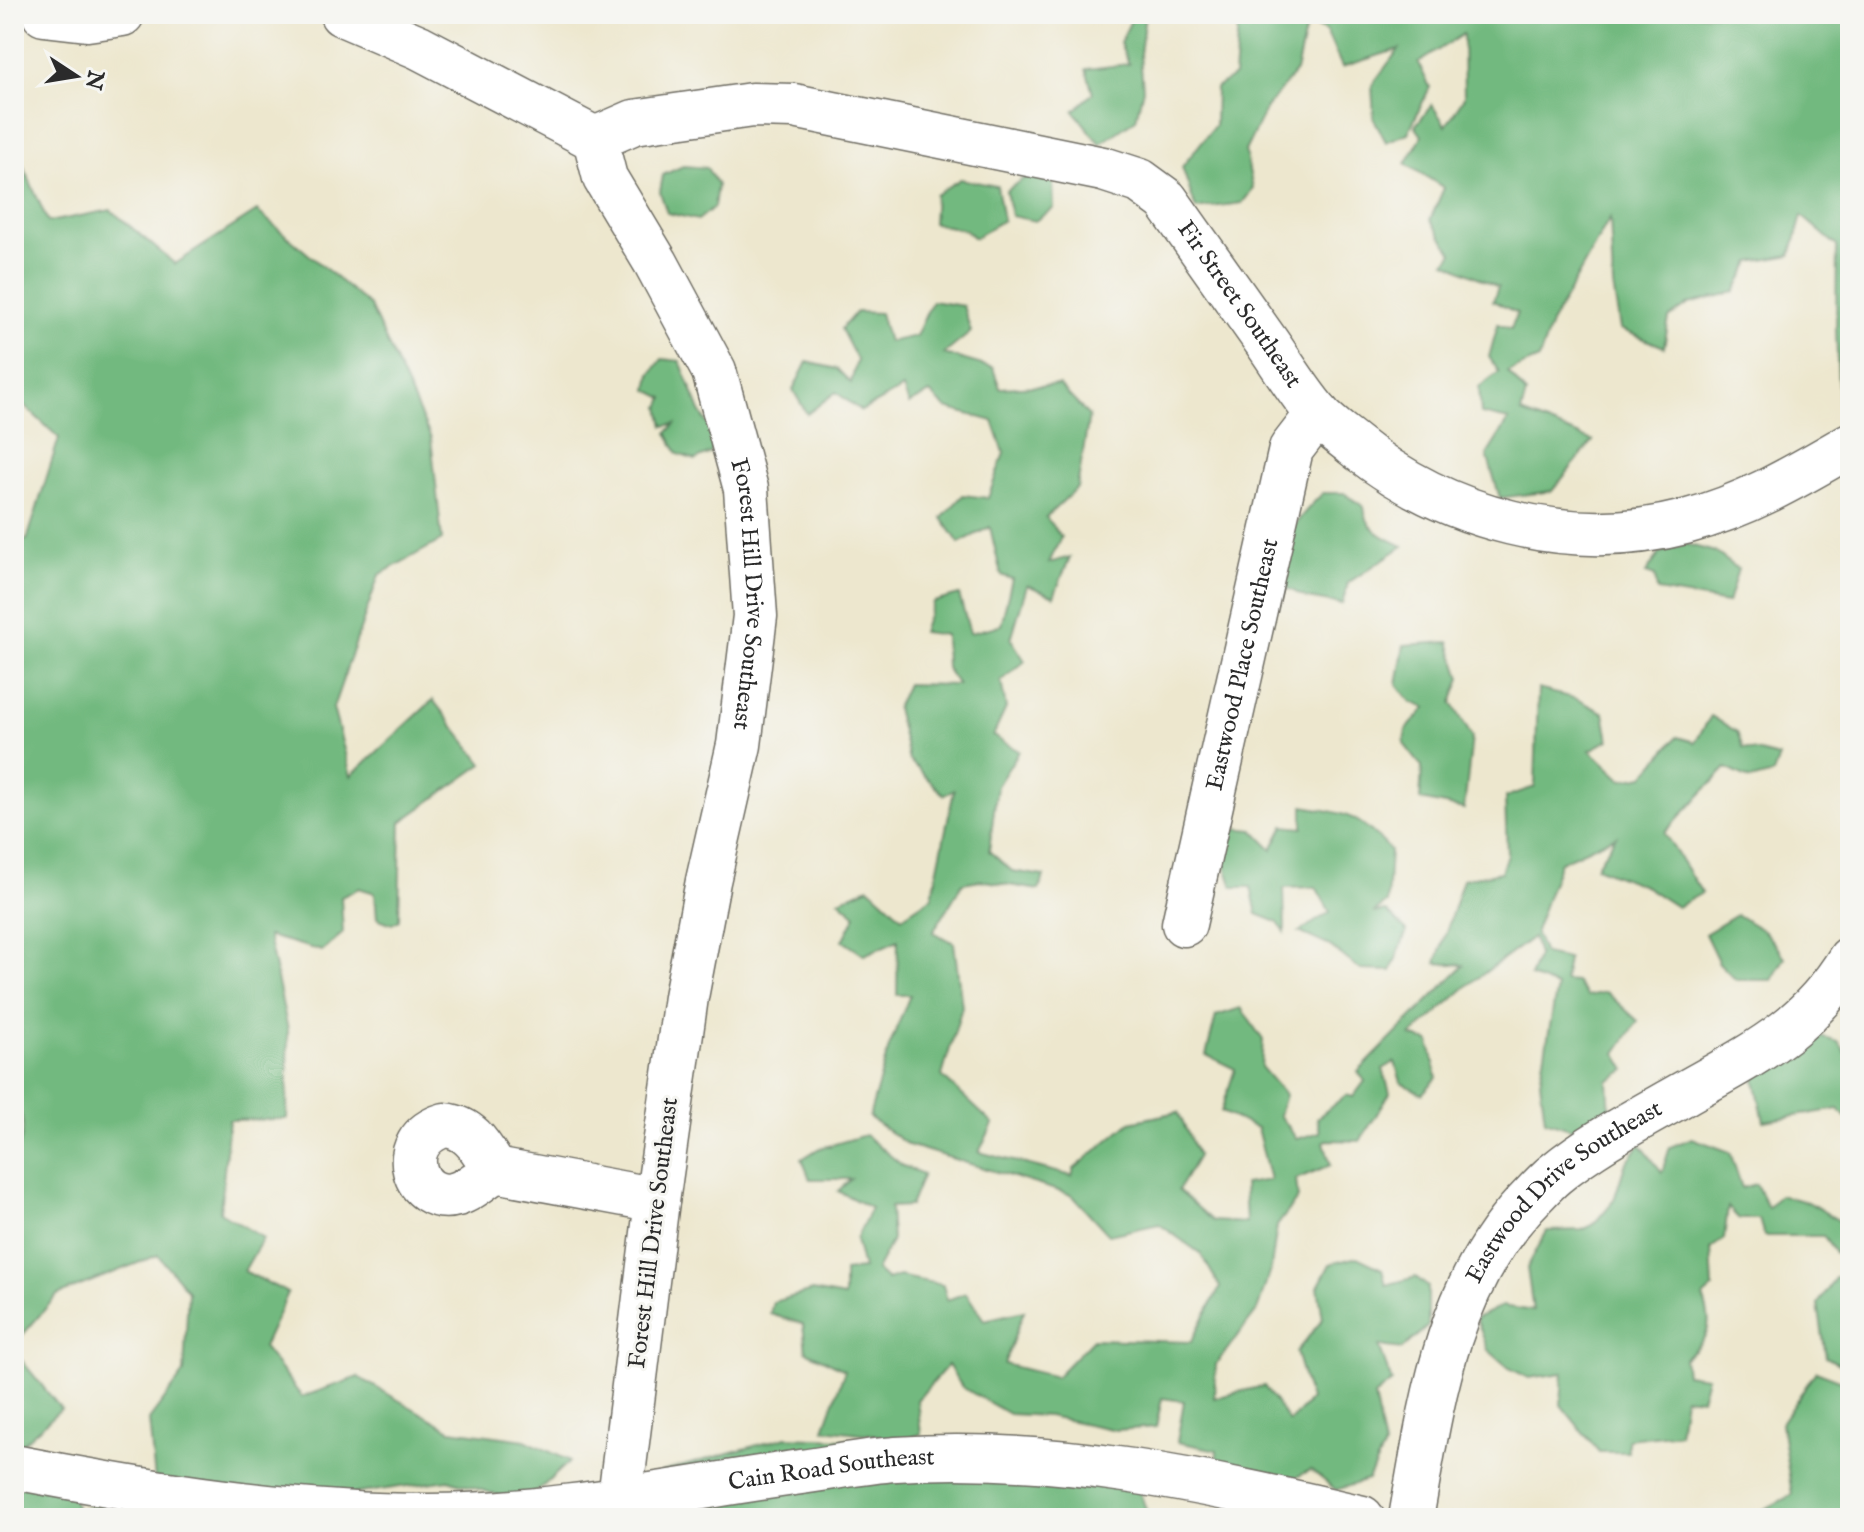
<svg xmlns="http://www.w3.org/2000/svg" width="1864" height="1532" viewBox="0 0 1864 1532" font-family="'IM FELL English',serif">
  <rect width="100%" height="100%" fill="#f6f6f2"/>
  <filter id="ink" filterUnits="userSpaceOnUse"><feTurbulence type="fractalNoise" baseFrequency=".0125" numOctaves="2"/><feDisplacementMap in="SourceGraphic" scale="16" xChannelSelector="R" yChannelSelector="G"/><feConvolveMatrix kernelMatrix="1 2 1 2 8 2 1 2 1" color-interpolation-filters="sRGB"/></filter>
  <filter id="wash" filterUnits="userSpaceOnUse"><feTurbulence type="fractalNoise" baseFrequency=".006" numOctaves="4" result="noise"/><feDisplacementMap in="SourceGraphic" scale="32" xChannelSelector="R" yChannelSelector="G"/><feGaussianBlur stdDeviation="1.8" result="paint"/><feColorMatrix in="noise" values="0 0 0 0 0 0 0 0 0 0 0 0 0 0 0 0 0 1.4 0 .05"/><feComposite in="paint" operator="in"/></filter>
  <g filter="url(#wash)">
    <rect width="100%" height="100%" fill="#ede7ce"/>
    <!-- forest -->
    <g fill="#72b97f" stroke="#4e7255" stroke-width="2">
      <polygon points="1134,14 1145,14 1140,54 1143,89 1136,119 1100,144 1074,111 1093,93 1086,69 1129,64 1120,43"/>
      <polygon points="1239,14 1850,14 1850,290 1845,348 1850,404 1839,409 1836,328 1837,246 1802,216 1791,255 1751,262 1735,292 1689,304 1669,318 1664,347 1620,329 1613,286 1610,218 1551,324 1539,359 1508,372 1526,394 1521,413 1593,441 1552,491 1500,498 1487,455 1509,420 1481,414 1479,387 1499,372 1489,357 1498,324 1511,329 1517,313 1493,301 1498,287 1446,262 1453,253 1430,220 1444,188 1406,164 1422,136 1415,126 1432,105 1446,126 1464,97 1463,34 1418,63 1430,87 1408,133 1386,142 1374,119 1372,85 1399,49 1342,67 1326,31 1307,23 1296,71 1266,108 1245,151 1253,189 1242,203 1196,209 1182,167 1215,125 1216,88 1234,76"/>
      <path d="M14 160 21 161 48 222 111 210 175 264 257 211 370 306 431 438 442 540 379 575 333 708 351 776 433 700 483 764 401 822 399 920 392 924 377 918 375 893 359 888 341 897 343 933 322 951 268 936 288 1030 287 1119 229 1120 220 1212 263 1238 244 1271 288 1293 263 1347 302 1397 358 1377 451 1430 525 1440 570 1461 525 1503 448 1480 353 1494 327 1518H14V1460L61 1463 77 1510 160 1488 155 1481 149 1420 184 1373 188 1291 158 1255 57 1295 14 1345V1158C22 1142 29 1118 14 1103V539L27 540 59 438 14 396Z"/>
      <polygon points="683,166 707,168 717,185 714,207 698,220 667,213 660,192 663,175"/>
      <polygon points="1041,166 1053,183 1054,208 1035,221 1011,216 1006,191"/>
      <polygon points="960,179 997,186 1003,220 974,238 965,230 933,223 935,195"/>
      <polygon points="932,301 963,306 971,332 944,354 993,368 1000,388 1059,385 1089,416 1077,488 1046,517 1061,537 1049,563 1070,557 1054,596 1027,585 1011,639 1025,661 1001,681 1006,708 993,736 1019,751 997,786 989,851 1012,871 1044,876 1039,890 980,880 963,883 933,932 954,943 962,1007 942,1076 993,1124 979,1152 1072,1176 1074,1169 1130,1122 1178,1112 1198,1156 1178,1190 1213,1221 1246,1223 1244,1184 1270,1180 1257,1128 1221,1112 1235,1069 1206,1055 1216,1016 1241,1008 1263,1040 1261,1067 1285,1095 1279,1115 1297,1139 1320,1132 1317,1118 1346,1095 1353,1097 1365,1081 1358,1072 1464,965 1436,963 1463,879 1501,872 1507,854 1505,797 1535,787 1538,689 1577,699 1604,713 1609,740 1590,750 1622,780 1644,776 1677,737 1695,742 1711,716 1737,732 1743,748 1779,757 1773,774 1751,780 1726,768 1664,833 1702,893 1677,907 1646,887 1596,867 1616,836 1560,862 1535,931 1544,954 1568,959 1564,981 1576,982 1587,996 1606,992 1638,1021 1616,1053 1626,1070 1608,1081 1610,1115 1571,1151 1573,1129 1545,1120 1540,1081 1557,987 1530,977 1538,955 1533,937 1467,986 1411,1036 1430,1042 1437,1078 1422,1094 1401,1082 1395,1062 1383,1069 1390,1093 1360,1141 1327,1140 1324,1142 1331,1165 1296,1179 1298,1198 1277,1226 1271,1268 1257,1311 1216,1364 1214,1398 1264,1386 1289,1422 1310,1400 1296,1352 1323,1319 1318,1287 1330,1264 1357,1257 1382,1269 1386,1285 1416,1277 1428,1287 1428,1326 1402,1349 1379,1346 1392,1382 1374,1396 1384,1447 1368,1480 1336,1490 1311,1470 1276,1487 1216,1469 1217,1450 1177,1442 1184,1401 1162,1398 1156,1427 1116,1430 1048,1416 1009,1414 962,1387 948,1365 917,1400 921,1434 901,1440 1136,1481 1149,1518 617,1518 662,1472 786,1437 894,1441 876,1435 824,1429 845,1370 806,1351 803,1324 770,1314 773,1302 812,1291 844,1297 844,1271 863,1269 856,1239 871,1208 838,1191 851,1179 810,1179 802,1159 818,1149 865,1135 903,1166 923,1174 910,1206 890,1207 892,1240 876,1270 887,1280 899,1276 943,1285 947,1300 966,1293 984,1320 1024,1311 1004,1364 1056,1377 1093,1339 1191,1342 1220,1287 1201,1254 1159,1224 1109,1235 1072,1195 908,1145 869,1117 889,1047 910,995 897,995 898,940 864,955 843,941 856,915 839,900 869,887 902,917 932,897 954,790 944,795 909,760 896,708 907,684 958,685 946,668 945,635 922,632 933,602 959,595 970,633 1001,625 1012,579 1001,575 990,527 959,543 942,518 963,495 988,498 1004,453 993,421 946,408 930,393 909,404 903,388 861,411 836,392 807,414 793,390 807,362 837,369 851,383 857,360 841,329 856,312 880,313 888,342 916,336"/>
      <polygon points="662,359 680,361 700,411 715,436 711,453 695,460 678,454 667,433 675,424 664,426 660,407 664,398 648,390 651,374"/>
      <path d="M1323 493H1344L1364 507C1366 531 1384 537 1403 546L1348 583 1342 604 1307 598 1287 588C1287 535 1284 532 1323 493Z"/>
      <polygon points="1686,544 1715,552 1738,569 1728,603 1657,591 1655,576 1646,573 1660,553"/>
      <polygon points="1449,642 1461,678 1452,703 1472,737 1464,809 1420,800 1422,767 1404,744 1406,730 1426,708 1411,702 1397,684 1404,645"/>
      <path d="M1303 806C1349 814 1358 815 1390 850L1387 903 1373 913 1386 911 1407 931 1391 971 1361 970 1330 946 1299 932 1330 912 1316 887 1284 888 1285 932 1277 922 1257 914 1251 887H1233L1221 852 1234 828 1253 830 1272 849 1284 826 1303 828Z"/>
      <polygon points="1737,915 1764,931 1785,957 1772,980 1736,980 1719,963 1705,934"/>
      <polygon points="1817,1036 1839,1042 1850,1059 1850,1121 1838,1109 1764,1121 1755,1080 1766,1064 1791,1063 1794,1052"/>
      <path d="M1692 1138 1730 1152 1742 1188 1756 1184 1768 1208 1779 1195 1808 1202 1846 1225H1850V1245L1835 1253 1823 1236H1764L1759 1219H1739L1728 1207 1724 1239 1711 1248 1713 1288 1703 1297C1715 1329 1708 1337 1684 1359L1686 1374 1707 1377 1701 1399 1684 1397 1679 1433 1628 1439V1452H1599L1561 1405 1563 1373 1529 1378 1509 1368 1488 1350 1476 1318 1502 1306 1533 1311 1527 1268 1547 1231 1582 1230 1593 1225 1614 1200 1625 1165 1640 1144 1662 1172 1670 1147Z"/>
      <polygon points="1850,1274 1850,1370 1826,1357 1818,1304 1835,1278"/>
      <polygon points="14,1351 61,1409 14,1451"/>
      <polygon points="1816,1371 1845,1382 1850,1388 1850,1518 1748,1518 1792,1495 1781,1423"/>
    </g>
  </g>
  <g filter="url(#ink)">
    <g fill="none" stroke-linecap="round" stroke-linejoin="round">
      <defs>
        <g id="minor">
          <polyline points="44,14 87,19 122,14"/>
          <path id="s1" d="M342 14 419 47 595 139 605 178 656 263 714 371 746 489 755 616 739 745 708 881 686 997 656 1209 620 1498"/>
          <path id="s2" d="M595 139 634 122 752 105 794 106 1103 169 1140 181 1166 200C1200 248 1234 296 1268 344 1284 367 1299 392 1317 413 1327 425 1342 435 1354 445 1445 519 1571 552 1685 522 1746 506 1797 476 1850 445"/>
          <path id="s3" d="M1184 924 1291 449 1318 414"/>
          <path d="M445 1125C472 1128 481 1148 495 1170 483 1178 470 1190 457 1194 414 1207 392 1140 445 1125Z"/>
          <polyline points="495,1170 657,1200"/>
          <path id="s4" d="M14 1467C150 1493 289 1516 428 1516 551 1516 679 1489 801 1472 833 1468 864 1461 896 1459 1054 1448 1209 1482 1362 1518"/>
          <path id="s5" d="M1411 1518C1431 1407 1445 1291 1525 1204 1535 1194 1544 1183 1555 1174 1594 1142 1639 1119 1683 1094 1752 1055 1807 1030 1850 959"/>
        </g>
      </defs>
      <!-- minor casing -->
      <use href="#minor" stroke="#6f6d64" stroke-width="47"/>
      <!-- minor -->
      <use href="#minor" stroke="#fff" stroke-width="44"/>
    </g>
  </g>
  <g text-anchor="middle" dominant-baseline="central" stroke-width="6" stroke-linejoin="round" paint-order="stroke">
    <!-- street labels -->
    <g font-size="24" fill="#2b2b2b" stroke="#f6f6f2">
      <text stroke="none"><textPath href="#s2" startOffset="718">Fir Street Southeast</textPath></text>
      <text stroke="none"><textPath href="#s1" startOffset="772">Forest Hill Drive Southeast</textPath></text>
      <text stroke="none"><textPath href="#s3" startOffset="266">Eastwood Place Southeast</textPath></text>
      <text stroke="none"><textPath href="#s5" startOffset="376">Eastwood Drive Southeast</textPath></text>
      <text transform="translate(654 1233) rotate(-83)">Forest Hill Drive Southeast</text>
      <text stroke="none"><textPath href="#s4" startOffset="824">Cain Road Southeast</textPath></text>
    </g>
  </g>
  <!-- margin -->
  <rect width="1864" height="1532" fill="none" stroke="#f6f6f2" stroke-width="48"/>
  <!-- north arrow -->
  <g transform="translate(76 76) rotate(102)" stroke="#f6f6f2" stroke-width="6" paint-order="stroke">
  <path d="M0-6L14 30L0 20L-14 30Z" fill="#2b2b2b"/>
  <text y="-12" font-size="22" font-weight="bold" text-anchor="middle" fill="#2b2b2b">N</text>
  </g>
</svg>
